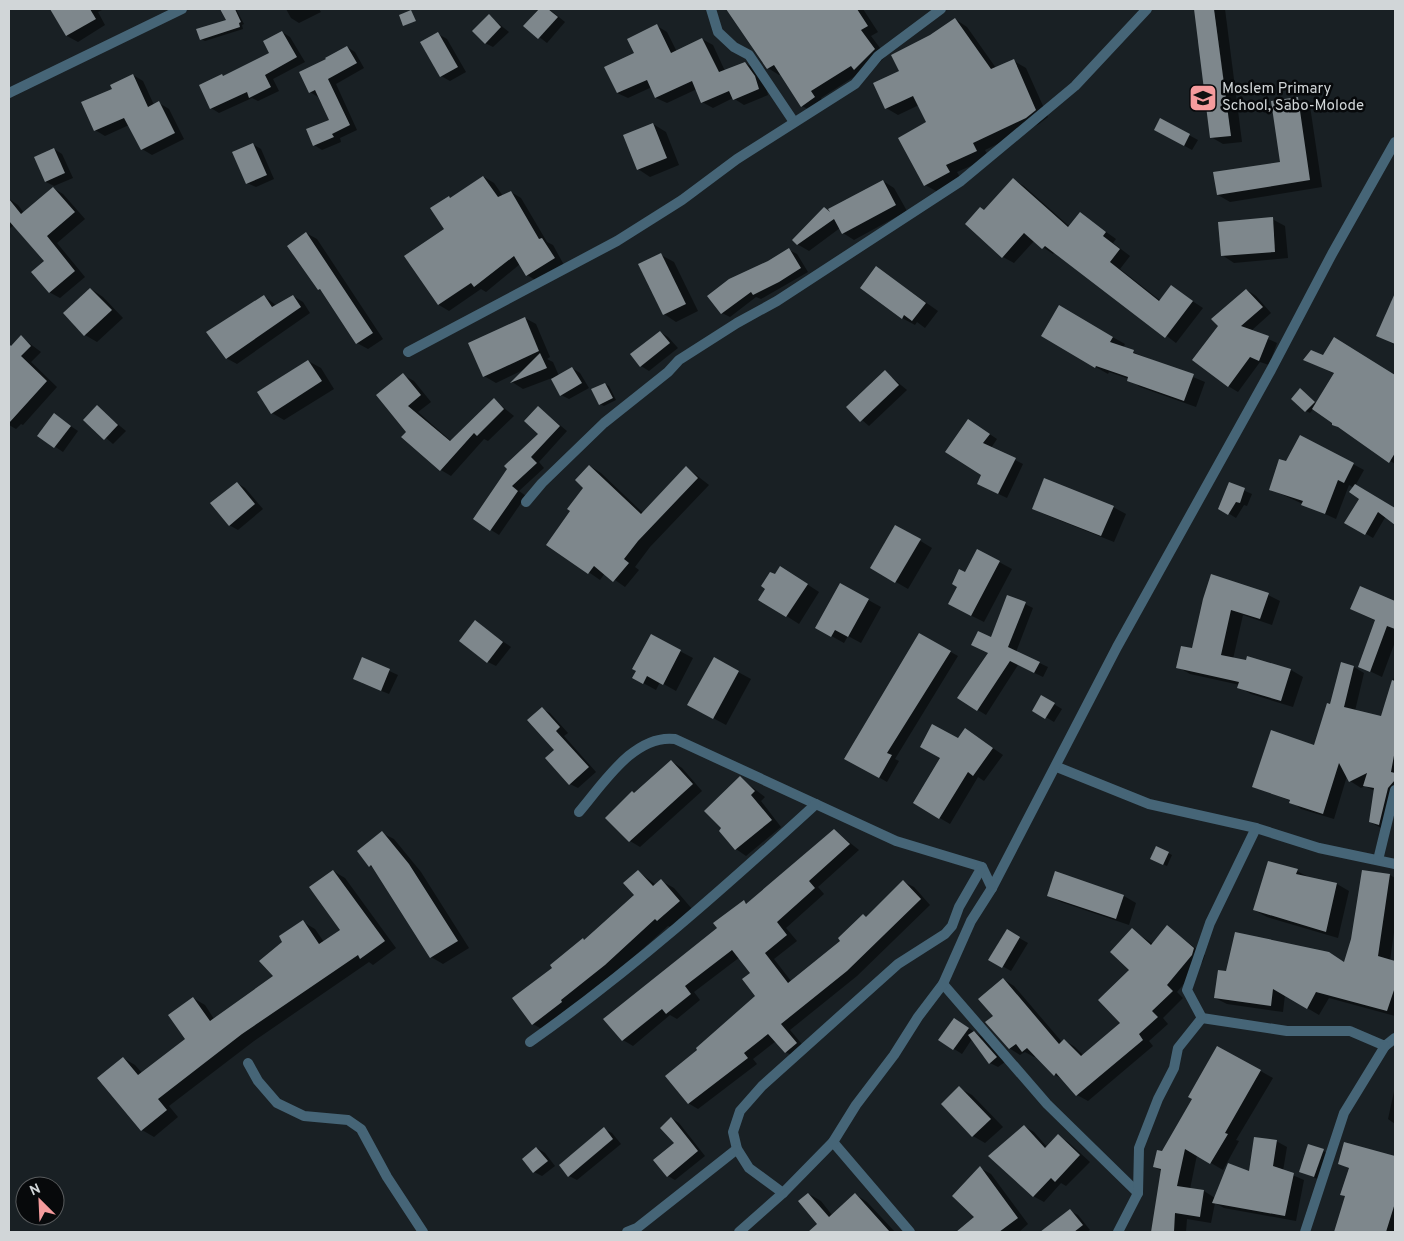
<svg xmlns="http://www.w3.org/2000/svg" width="1404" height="1241" viewBox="0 0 1404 1241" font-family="Overpass,sans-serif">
  <rect width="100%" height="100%" fill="#192024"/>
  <!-- shadow -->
  <g fill="#0007">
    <polygon points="52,9 104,9 98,12 105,25 78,42 67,36"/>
    <polygon points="221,9 236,9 244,24 242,25 243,29 205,41 201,39 228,20"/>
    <polygon points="286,9 319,9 321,12 299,23 291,18"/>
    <polygon points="538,9 549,9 565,22 547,43 525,26"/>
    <polygon points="732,9 863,9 878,32 871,36 886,56 869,73 863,71 821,98 825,104 813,112 802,106 781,73 779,75 768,68 729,11"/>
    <polygon points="1195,9 1225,9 1242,142 1223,144 1211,137"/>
    <polygon points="489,16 509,32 493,47 485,43"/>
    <polygon points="955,19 967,27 996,68 1014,61 1026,68 1048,117 1039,124 985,150 989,158 957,172 961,179 938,192 925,185 899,138 928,123 919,105 898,115 886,108 901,71 930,37"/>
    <polygon points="657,26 667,32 677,52 702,39 713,45 725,71 745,63 755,69 765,83 768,95 744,105 733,98 713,108 702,102 697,89 667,103 656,98 652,87 628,98 617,93 636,54"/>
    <polygon points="282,32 290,37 305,62 273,79 279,91 258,101 252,98 219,113 211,108 222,75 225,77 271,53"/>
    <polygon points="438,34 447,39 466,72 450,81 441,76 422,43"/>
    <polygon points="347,47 355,52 364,68 336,84 357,130 340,138 341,142 322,150 314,145 330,120 318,97 310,92"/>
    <polygon points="133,75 143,81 154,105 159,103 169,109 184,139 152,155 142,149 129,125 105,136 95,130 114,89"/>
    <polygon points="1297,99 1310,106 1322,187 1230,202 1218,195 1282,163"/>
    <polygon points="1161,120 1198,140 1192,150 1156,130"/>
    <polygon points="653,124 666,132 679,165 650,177 638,169"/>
    <polygon points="252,144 261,149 274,179 256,187 247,183"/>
    <polygon points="54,149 62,154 73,178 54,186 46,182 35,157"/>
    <polygon points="484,177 494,183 503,196 511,192 521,198 547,242 553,245 564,265 537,281 527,275 520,264 486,292 481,289 449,311 439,305 406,256 446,229 449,197 452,199"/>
    <polygon points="1014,180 1024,186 1070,227 1081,214 1116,239 1113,243 1130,256 1120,269 1161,301 1174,289 1203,308 1176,343 1055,252 1053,254 1034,241 1014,263 1003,257 985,211"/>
    <polygon points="883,181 894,188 907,211 854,240 843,233 840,228 809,251 797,244 825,209 831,213"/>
    <polygon points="53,188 63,194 85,219 57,243 85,277 60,298 49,292 46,261 14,225 9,229 9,199 18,205 24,213"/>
    <polygon points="1272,219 1285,226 1288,258 1234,263 1222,255"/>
    <polygon points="306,233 317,239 383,339 368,349 357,343 324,292 319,289"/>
    <polygon points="789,250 797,254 808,272 761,299 756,297 730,317 722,313 769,262"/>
    <polygon points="661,255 674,262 698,311 676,322 664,314"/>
    <polygon points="877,268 938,311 925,328 917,322 915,325 902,318"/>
    <polygon points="91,289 103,297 123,318 97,342 85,335"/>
    <polygon points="1247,290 1256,296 1271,313 1251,331 1277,343 1269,365 1260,362 1238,392 1228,386"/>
    <polygon points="264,296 277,306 293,296 303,302 310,313 237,364 226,358"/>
    <polygon points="1059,307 1125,344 1123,348 1205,382 1196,407 1140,387 1129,379 1109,372 1108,374 1042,336"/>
    <polygon points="1390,308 1395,310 1395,345 1378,335"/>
    <polygon points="525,318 536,324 550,357 547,359 553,362 559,376 572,368 580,373 589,388 569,399 561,395 552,378 523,389 512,382 525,369 496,383 484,376"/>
    <polygon points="660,332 668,337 678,348 649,371 641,366"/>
    <polygon points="21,337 41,352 31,362 57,387 23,425 21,424 16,429 9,425 9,348"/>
    <polygon points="1345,345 1395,376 1395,464 1333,424 1334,423 1314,408 1310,413 1306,411 1304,392 1316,403 1335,374 1305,360 1323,357"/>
    <polygon points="308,361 321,368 334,389 284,420 272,413"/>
    <polygon points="885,372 907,390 869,426 847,407"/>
    <polygon points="403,375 414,381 431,402 418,412 451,441 494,400 514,416 488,441 484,439 451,476 441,470 408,432"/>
    <polygon points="605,384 609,386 616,400 604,406 600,404"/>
    <polygon points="97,407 126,431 113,444 85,420"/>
    <polygon points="538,407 567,431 539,462 544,468 519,491 526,496 499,535 474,519 540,434"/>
    <polygon points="62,420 78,431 63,452 39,436"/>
    <polygon points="976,425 997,439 991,448 1023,464 1007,498 986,488 982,475"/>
    <polygon points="1301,436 1364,470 1355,486 1395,509 1395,523 1386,516 1373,538 1346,522 1360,498 1354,488 1349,485 1336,519 1270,489"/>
    <polygon points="590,466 601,473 643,513 686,467 709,485 650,547 635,567 639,570 625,587 605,573 600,580 548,544 572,511 584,488"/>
    <polygon points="237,483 245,488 263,509 238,530 229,525"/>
    <polygon points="1229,484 1252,494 1247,506 1244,505 1236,518 1220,508"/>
    <polygon points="1113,507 1126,514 1114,542 1046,515 1033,508"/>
    <polygon points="896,526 932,548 908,589 872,568"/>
    <polygon points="999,562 1012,569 984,622 962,611 965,574"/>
    <polygon points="793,575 819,592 799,624 760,599 775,576"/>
    <polygon points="841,585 881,607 861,643 848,636 844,643 817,628"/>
    <polygon points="1361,587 1395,602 1395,642 1382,677 1359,666 1376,621 1351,609"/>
    <polygon points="1268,595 1280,601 1272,625 1243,615 1233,659 1247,662 1248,657 1291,670 1303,677 1293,707 1251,694 1239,687 1240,685 1190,674 1178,667 1193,650 1204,599"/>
    <polygon points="1025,604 1033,608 1016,652 1048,667 1043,677 1018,665 986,715 978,710 991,639"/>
    <polygon points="475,622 511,647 496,666 488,662"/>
    <polygon points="920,635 958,656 895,759 899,761 887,782 846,758"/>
    <polygon points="651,636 693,658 676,691 660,682 656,690 634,678"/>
    <polygon points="363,659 398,675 389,694 362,683"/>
    <polygon points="714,659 751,679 726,725 702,712"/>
    <polygon points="1354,667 1364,673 1355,711 1382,718 1395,674 1395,810 1381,828 1370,822 1375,791 1365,786 1361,788 1350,781 1347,776 1334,819 1301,809 1291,801 1253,786 1315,747 1331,706"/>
    <polygon points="1042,697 1062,709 1054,722 1034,710"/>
    <polygon points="542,709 550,713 568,733 564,736 596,772 578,788 570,784"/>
    <polygon points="965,729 1003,755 984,781 978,777 950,824 914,803"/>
    <polygon points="671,761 682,768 702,791 640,847 630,841 634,794"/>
    <polygon points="740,778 765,797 761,801 781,827 746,856 736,849 720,831 723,829"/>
    <polygon points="834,830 859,850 818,887 824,894 786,928 797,941 774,959 791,981 842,941 904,882 914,887 930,905 857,976 790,1030 806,1049 796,1058 786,1052 776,1041 753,1059 757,1064 698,1109 688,1103 699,1050 757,997 752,974 740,957 694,992 700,1000 677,1019 670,1015 633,1046 623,1040 744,902 747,904"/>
    <polygon points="382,833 394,839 421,872 469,948 443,964 431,957 374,868 370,866"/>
    <polygon points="1168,853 1172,855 1167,866 1152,859"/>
    <polygon points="333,871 345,878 396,948 373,965 369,962 254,1041 169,1106 178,1117 154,1137 142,1130 123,1058 135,1065 142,1073 187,1039 193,998 205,1005 214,1019 275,976 284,942 303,922 315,929 324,942 341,930"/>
    <polygon points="1297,871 1310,878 1337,884 1349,891 1338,938 1267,917 1254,910"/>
    <polygon points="639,872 656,885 661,881 674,888 692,909 671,927 668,926 617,972 545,1031 533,1024 554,968 636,896"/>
    <polygon points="1056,873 1124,896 1136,903 1129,925 1061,902 1048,895"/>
    <polygon points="1390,875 1395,878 1395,925 1390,961 1395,963 1395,1016 1329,998 1319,1015 1285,995 1283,1012 1227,1004 1215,998 1227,972 1345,964"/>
    <polygon points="1167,927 1205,955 1203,961 1177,992 1183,998 1163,1018 1168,1024 1149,1041 1153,1046 1088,1101 1077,1095 1064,1080 1055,1075 1036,1056 1034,1057 1025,1052 1020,1055 1009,1048 995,1017 1003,979 1014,986 1062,1042 1064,1040 1075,1047 1084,1056 1122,1024 1131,970 1132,930 1153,944"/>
    <polygon points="1007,931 1028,943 1011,971 990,959"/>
    <polygon points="962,1024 982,1037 1005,1062 998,1067 990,1063 972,1039 962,1054 940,1040"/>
    <polygon points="1218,1047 1273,1078 1236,1140 1239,1141 1223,1170 1197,1155 1190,1189 1204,1191 1215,1198 1250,1173 1276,1141 1287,1147 1283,1171 1304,1180 1296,1221 1224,1208 1215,1203 1211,1223 1187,1219 1186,1232 1152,1232 1162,1171 1154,1167 1193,1098"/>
    <polygon points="1395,1087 1395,1124 1388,1119"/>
    <polygon points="959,1088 972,1095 1003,1127 985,1143 973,1136"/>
    <polygon points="671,1118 679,1123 705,1156 675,1180 668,1176 676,1143"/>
    <polygon points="1024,1126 1034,1132 1047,1147 1058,1136 1068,1142 1090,1162 1066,1186 1061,1183 1044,1202 1033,1196"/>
    <polygon points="604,1129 612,1133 621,1144 577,1180 569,1176"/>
    <polygon points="1345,1144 1395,1157 1395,1232 1335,1232 1346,1197 1342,1194 1350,1169 1339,1163"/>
    <polygon points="537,1148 545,1153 555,1166 542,1176 534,1172"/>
    <polygon points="1323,1151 1331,1155 1322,1181 1300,1171"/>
    <polygon points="980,1168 991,1174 1028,1224 1019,1232 958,1232 976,1217"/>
    <polygon points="809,1194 821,1201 832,1215 855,1194 867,1202 895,1232 810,1232 819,1224"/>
    <polygon points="1070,1211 1078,1215 1090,1230 1087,1232 1051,1232 1048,1228"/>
  </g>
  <!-- building -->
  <g fill="#7e878c">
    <polygon points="50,9 90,9 96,19 66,36"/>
    <polygon points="220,9 235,9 241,22 239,23 240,27 200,40 196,29 226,20"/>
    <polygon points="539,9 548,9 558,17 538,39 523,26"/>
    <polygon points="726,9 857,9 868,26 861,30 875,49 854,70 851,66 811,91 815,97 801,107 774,65 767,69"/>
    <polygon points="1194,9 1214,9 1231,136 1210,138"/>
    <polygon points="411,10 416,21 403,26 399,15"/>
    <polygon points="489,14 501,27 485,44 472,31"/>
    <polygon points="955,18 991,69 1014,59 1036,110 1026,118 973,143 977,151 946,165 950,172 924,186 898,138 926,122 913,96 885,109 873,83 899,71 891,55 930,35"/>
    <polygon points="657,24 671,53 702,38 719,72 745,62 755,76 759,89 733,100 729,91 701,103 692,81 655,98 647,80 617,93 604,67 634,53 627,39"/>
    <polygon points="282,31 297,57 265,75 271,87 249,98 247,92 210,109 199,85 222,74 223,76 269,53 263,41"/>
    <polygon points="438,32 458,67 440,77 420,42"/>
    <polygon points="347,46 357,63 328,79 350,125 332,134 334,137 313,146 306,129 329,120 315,90 309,93 299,72 326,59 325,58"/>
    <polygon points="133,74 148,107 159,101 175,133 141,150 124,118 94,131 81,102 112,89 110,85"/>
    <polygon points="1298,97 1310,180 1217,195 1213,172 1280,162 1271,101"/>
    <polygon points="1160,118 1190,134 1184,146 1154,130"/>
    <polygon points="653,123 667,158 637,170 623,135"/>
    <polygon points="253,143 267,175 246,184 232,152"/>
    <polygon points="54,148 65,173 45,182 34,157"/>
    <polygon points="483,176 498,197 511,191 539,239 542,238 555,258 526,276 514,256 474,287 471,283 438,305 404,256 444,229 430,208 449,196 450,198"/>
    <polygon points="1013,178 1068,227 1080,212 1106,232 1103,236 1120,249 1110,262 1159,301 1171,285 1193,301 1165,338 1045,246 1042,249 1024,233 1002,258 965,224 980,207 984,210"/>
    <polygon points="883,180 896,205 842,234 834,219 797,245 792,240 824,207 830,212 828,209"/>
    <polygon points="53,187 75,212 47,236 75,271 49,293 31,272 44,261 9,221 9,199 21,214"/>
    <polygon points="1273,217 1275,252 1221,256 1218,222"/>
    <polygon points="306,232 373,333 356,344 320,289 318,290 287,246"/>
    <polygon points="789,248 801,268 779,282 753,295 751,292 721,314 707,296 729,279 768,261"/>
    <polygon points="661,253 686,304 663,315 638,264"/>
    <polygon points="876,266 926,303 912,321 904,315 902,319 860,288"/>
    <polygon points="90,288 112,310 84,336 63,313"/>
    <polygon points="1246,289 1263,307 1241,326 1269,336 1259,361 1250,357 1228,387 1192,360 1218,326 1211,319"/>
    <polygon points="1395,293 1395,344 1376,336"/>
    <polygon points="264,295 272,307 293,295 301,307 226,359 206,332"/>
    <polygon points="1059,305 1113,337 1110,342 1134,350 1133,353 1194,374 1184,401 1127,381 1128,377 1096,366 1095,368 1041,336"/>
    <polygon points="525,317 539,351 483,377 468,343"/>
    <polygon points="660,331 670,343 640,367 630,354"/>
    <polygon points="21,335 31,346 21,356 47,381 9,423 9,344 11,346"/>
    <polygon points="1334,337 1395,375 1395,453 1389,463 1338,427 1332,425 1332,423 1312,409 1334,373 1303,360 1311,350 1323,355"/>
    <polygon points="540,353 547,368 510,383"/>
    <polygon points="308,360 322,381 271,414 257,392"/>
    <polygon points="572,367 582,383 560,396 551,379"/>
    <polygon points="885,370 899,385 860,422 846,407"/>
    <polygon points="403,373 421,395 408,406 450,441 494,398 504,409 477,436 474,433 440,471 401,437 406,432 376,395"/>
    <polygon points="605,383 613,398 599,405 591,389"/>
    <polygon points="1300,388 1315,402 1305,412 1291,399"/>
    <polygon points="97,405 118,425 104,440 83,420"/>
    <polygon points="538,406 560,426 531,457 537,463 512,486 518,491 490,531 473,519 507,469 504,466 538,434 524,421"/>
    <polygon points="54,413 71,426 54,448 37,436"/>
    <polygon points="968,419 990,434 983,443 1016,458 998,494 977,484 981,475 945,452"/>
    <polygon points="1300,435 1354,463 1344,483 1338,480 1325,514 1301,505 1303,501 1269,490 1279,459 1286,461"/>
    <polygon points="589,465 641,514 686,466 698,478 638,541 624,559 629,563 613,582 594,566 588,574 546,545 570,511 567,509 583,488 575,480"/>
    <polygon points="1044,478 1114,506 1101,536 1032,509"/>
    <polygon points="237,482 255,504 229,526 210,503"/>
    <polygon points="1229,482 1245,488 1240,503 1236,502 1228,515 1218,509"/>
    <polygon points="1355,484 1395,508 1395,525 1378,512 1365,535 1344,523 1359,499 1349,492"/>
    <polygon points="895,525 921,539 895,583 870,568"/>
    <polygon points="977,549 1000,561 971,616 948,604 957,587 952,584 959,569 965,572"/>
    <polygon points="780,566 808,584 786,617 758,600 765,589 761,586 770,572 775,574"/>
    <polygon points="1211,574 1269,593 1260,619 1231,610 1221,655 1246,660 1247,656 1291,669 1281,701 1237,688 1239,682 1176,668 1181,646 1192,648 1203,599"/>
    <polygon points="840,583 869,599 848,637 835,630 831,637 815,628"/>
    <polygon points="1360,586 1395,601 1395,629 1387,626 1370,672 1358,667 1375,620 1350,609"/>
    <polygon points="1007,595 1026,602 1008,647 1040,662 1034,673 1010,661 977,711 957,698 988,653 971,645 978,631 991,637"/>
    <polygon points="475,620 503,642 487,663 459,641"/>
    <polygon points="919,633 951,651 887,753 892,755 879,778 844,759"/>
    <polygon points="651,634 681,650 663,685 647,676 643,684 632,678 636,671 632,669"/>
    <polygon points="362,657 390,669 381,691 353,679"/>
    <polygon points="714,657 739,671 713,719 687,705"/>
    <polygon points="1341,662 1354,666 1344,707 1381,716 1392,680 1395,681 1395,750 1391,772 1395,773 1395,780 1388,788 1379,825 1369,822 1374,788 1363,786 1367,773 1349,782 1339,763 1323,814 1289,803 1290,800 1252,787 1271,730 1314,745 1327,703 1330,704"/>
    <polygon points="1041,695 1055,703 1045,719 1032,711"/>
    <polygon points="542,707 560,727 556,731 589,767 569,785 545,758 554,750 527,720"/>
    <polygon points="932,724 958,738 965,728 993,748 973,776 968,772 939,819 913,803 940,758 920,747"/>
    <polygon points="671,760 693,784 629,842 605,818 632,791 634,793"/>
    <polygon points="740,776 755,791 751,795 772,820 735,850 719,831 721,828 704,811"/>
    <polygon points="834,829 850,844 809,881 815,888 777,922 787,935 765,953 788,983 840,941 838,938 863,914 866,917 903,880 921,899 847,971 781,1024 797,1043 785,1053 768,1034 744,1053 748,1058 688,1104 665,1076 697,1050 696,1048 755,996 742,979 750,973 732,950 685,986 691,994 666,1014 662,1009 622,1041 603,1019 717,928 713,923 744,900 746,904"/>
    <polygon points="382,831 409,864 458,941 430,958 371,865 369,867 357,851"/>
    <polygon points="1156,846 1169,852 1163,865 1150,859"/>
    <polygon points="1268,861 1298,869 1296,874 1337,883 1326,932 1253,910"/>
    <polygon points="333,870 385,941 360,959 358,955 242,1034 158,1099 167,1110 141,1131 97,1078 123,1057 138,1075 185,1039 168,1015 193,997 210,1021 273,976 259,961 282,942 279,936 303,920 319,944 340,930 309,887"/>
    <polygon points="638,870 653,886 661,879 680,901 657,921 655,919 605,965 561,1000 562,1002 532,1025 512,998 552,968 550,965 583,938 584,940 634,895 623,883"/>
    <polygon points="1362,870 1390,874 1378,956 1395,961 1395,987 1387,1011 1316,992 1307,1009 1273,989 1271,1006 1214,998 1218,970 1226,971 1235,932 1329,952 1344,962 1351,939"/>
    <polygon points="1055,871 1124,895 1116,919 1047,896"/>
    <polygon points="1167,925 1194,948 1192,955 1167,985 1173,991 1152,1011 1158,1017 1139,1034 1143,1040 1076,1096 1056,1073 1054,1076 1027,1048 1022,1052 1016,1044 1009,1049 985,1022 993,1016 978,999 1003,978 1059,1044 1064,1039 1081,1056 1120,1023 1098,1000 1129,970 1110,952 1132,928 1151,945"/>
    <polygon points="1007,929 1020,937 1002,968 988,960"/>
    <polygon points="954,1018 969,1028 953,1050 938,1040"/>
    <polygon points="974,1031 997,1057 989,1064 968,1035"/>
    <polygon points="1217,1046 1261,1070 1225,1133 1228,1134 1210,1164 1185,1149 1177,1186 1204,1190 1200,1217 1175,1213 1174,1232 1151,1232 1161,1169 1153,1167 1157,1150 1162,1151 1192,1099 1188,1097"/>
    <polygon points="959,1086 991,1119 972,1137 941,1104"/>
    <polygon points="671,1117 698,1151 667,1177 653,1160 674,1143 660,1128"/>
    <polygon points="1024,1125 1045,1148 1058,1134 1080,1155 1055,1182 1051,1178 1033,1197 988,1156"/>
    <polygon points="604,1127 613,1139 568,1177 559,1165"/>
    <polygon points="1254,1137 1277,1140 1273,1166 1294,1173 1285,1216 1212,1203 1228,1163 1249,1171"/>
    <polygon points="1344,1142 1395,1156 1395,1203 1386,1232 1334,1232 1345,1196 1340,1195 1349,1168 1338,1164"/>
    <polygon points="1308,1144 1324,1149 1314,1177 1299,1172"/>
    <polygon points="536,1147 548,1161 533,1173 522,1159"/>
    <polygon points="980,1166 1018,1218 999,1232 956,1232 974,1217 952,1196"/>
    <polygon points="808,1193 829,1217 855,1193 890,1232 808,1232 817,1224 798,1201"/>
    <polygon points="1070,1209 1083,1225 1074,1232 1040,1232"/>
  </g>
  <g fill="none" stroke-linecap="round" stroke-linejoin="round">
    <!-- minor -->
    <g stroke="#466577" stroke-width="10">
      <polyline points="711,9 718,32 734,47 749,55 794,122"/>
      <polyline points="9,93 182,9"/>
      <polyline points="408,352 617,241 682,200 737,159 855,84 878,56 941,9"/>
      <polyline points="526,502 542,483 604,423 668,372 679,360 737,323 777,301 961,181 1075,86 1147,9"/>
      <polyline points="1057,767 1149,804 1256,828 1319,848 1395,864"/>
      <path d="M579 812C603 784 634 734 675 739L896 841 982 867 992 888"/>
      <polyline points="1378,860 1395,790"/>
      <polyline points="943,984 1047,1104 1138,1193"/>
      <polyline points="1202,1018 1287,1031 1350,1031 1385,1046 1395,1038"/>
      <path d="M530 1042C632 970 724 888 816 804"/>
      <polyline points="248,1063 258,1081 277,1103 304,1116 348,1120 361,1129 387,1177 423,1232"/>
      <polyline points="833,1142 910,1232"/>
      <polyline points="783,1193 749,1168 737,1149 733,1132 740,1111 762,1086 898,964 945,934 952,926 959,907 982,867"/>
      <polyline points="627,1232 637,1228 737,1149"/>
      <polyline points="1118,1232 1138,1193 1139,1148 1158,1099 1174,1068 1178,1048 1202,1018 1187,990 1210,923 1256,828"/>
      <polyline points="1305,1232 1344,1113 1385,1046"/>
    </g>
    <!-- tertiary -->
    <polyline stroke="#466577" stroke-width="10" points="739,1232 783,1193 833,1142 856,1105 894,1055 918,1017 943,984 971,921 992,888 1117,647 1271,370 1332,254 1395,142"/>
  </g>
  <!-- icons -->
  <defs>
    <symbol id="school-square" viewBox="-11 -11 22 22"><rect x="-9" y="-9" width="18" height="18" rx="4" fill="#f59b9d" stroke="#07090b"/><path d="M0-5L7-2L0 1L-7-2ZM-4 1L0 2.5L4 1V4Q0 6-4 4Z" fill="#111"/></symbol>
  </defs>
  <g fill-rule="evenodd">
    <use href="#school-square" x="1187" y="82" width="32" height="32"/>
  </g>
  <g text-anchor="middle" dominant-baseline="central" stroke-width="5" stroke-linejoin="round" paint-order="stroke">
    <!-- poi labels -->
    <g font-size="15" fill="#d1d6d8" stroke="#07090b" text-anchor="start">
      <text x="1222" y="89">Moslem Primary<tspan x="1222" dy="17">School, Sabo-Molode</tspan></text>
    </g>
  </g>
  <!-- border -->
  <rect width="1404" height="1241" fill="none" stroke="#d1d6d8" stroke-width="20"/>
  <!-- north arrow -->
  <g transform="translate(40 1201) rotate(336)"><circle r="24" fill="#07090b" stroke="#585b5d"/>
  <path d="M0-4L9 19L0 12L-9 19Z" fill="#f59b9d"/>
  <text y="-8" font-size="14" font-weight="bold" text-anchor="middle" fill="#d1d6d8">N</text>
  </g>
</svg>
